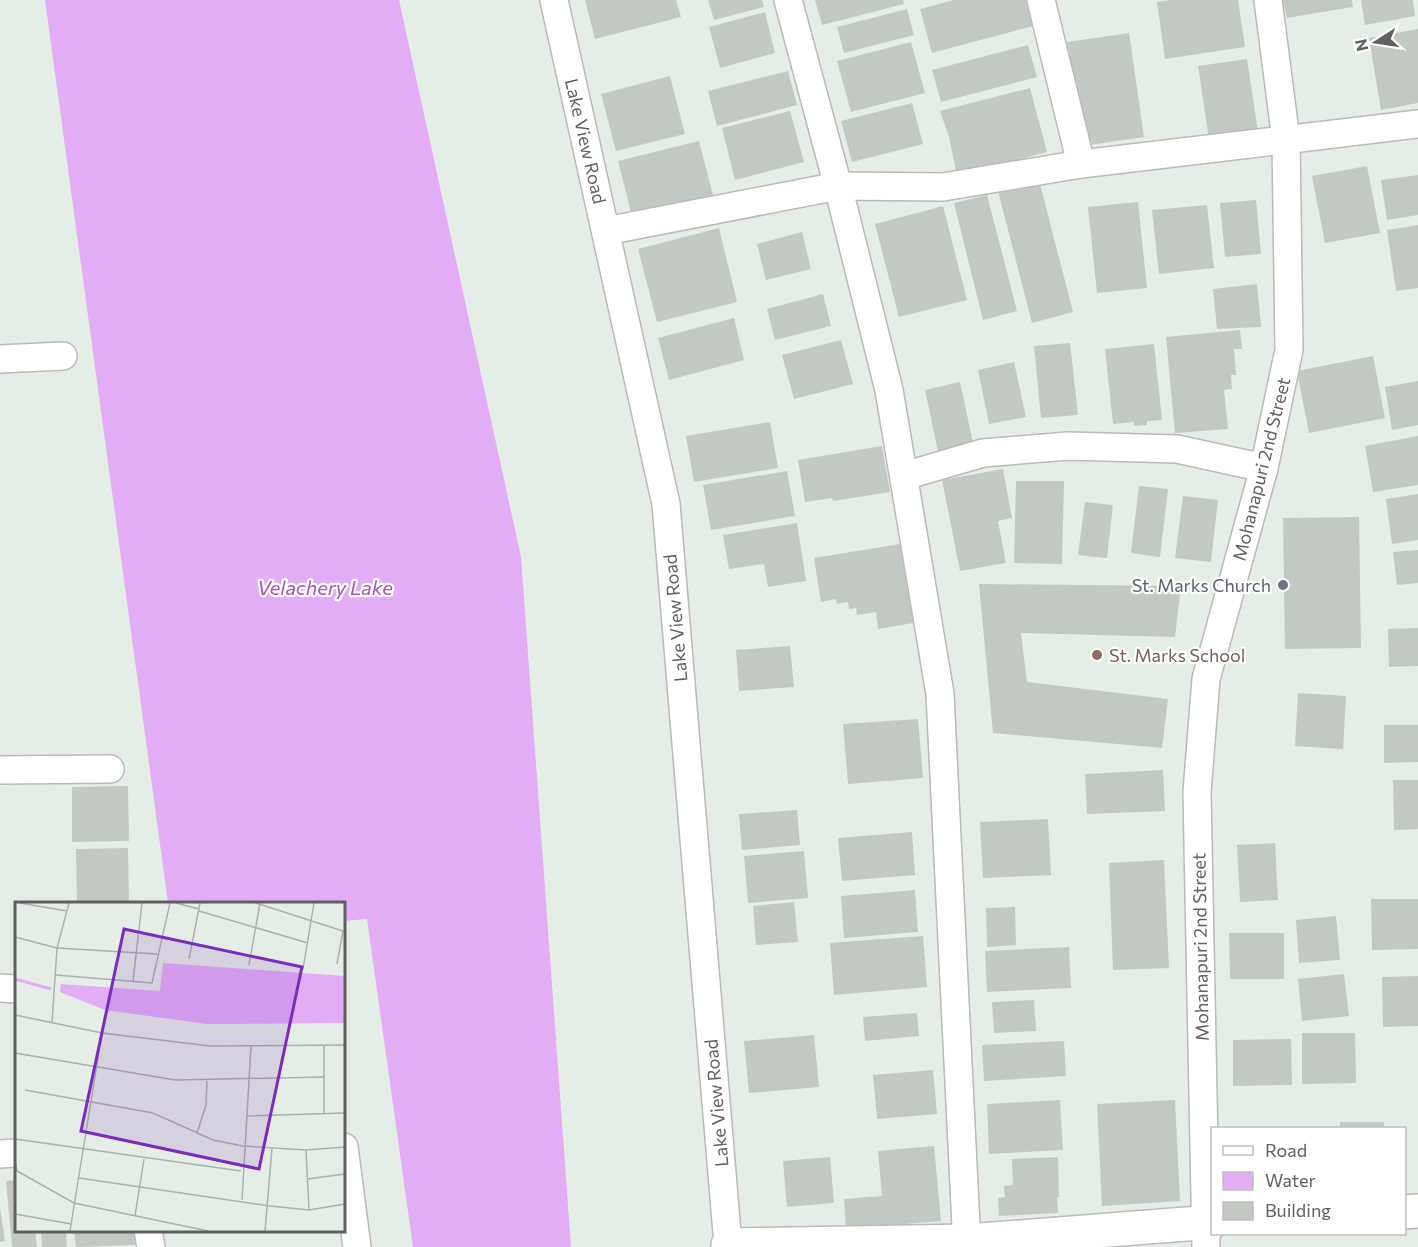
<svg xmlns="http://www.w3.org/2000/svg" width="1418" height="1247" viewBox="0 0 1418 1247" font-family="Commissioner,sans-serif">
  <rect width="100%" height="100%" fill="#e5eee6"/>
  <!-- water -->
  <polygon fill="#e3adf6" points="45,0 399,0 521,557 571,1247 413,1247 367,919 344,921 344,904 168,903"/>
  <!-- building -->
  <g fill="#c2c9c2">
    <polygon points="585,0 676,0 681,17 595,39"/>
    <polygon points="708,0 762,0 764,7 714,20"/>
    <polygon points="815,0 903,0 904,4 822,25"/>
    <polygon points="954,0 1026,0 1033,26 932,53 920,9"/>
    <polygon points="1171,0 1238,0 1245,47 1165,59 1157,2"/>
    <polygon points="1283,0 1352,0 1353,7 1287,18"/>
    <polygon points="1361,0 1413,0 1415,16 1365,25"/>
    <polygon points="907,9 914,35 844,53 837,27"/>
    <polygon points="765,12 775,53 720,68 709,27"/>
    <polygon points="1418,29 1418,103 1381,110 1369,38"/>
    <polygon points="1129,33 1144,137 1083,146 1067,42"/>
    <polygon points="911,42 925,93 851,112 837,61"/>
    <polygon points="1028,45 1037,77 941,102 932,70"/>
    <polygon points="1247,59 1258,132 1209,139 1198,66"/>
    <polygon points="788,71 797,105 717,126 708,91"/>
    <polygon points="670,76 685,134 616,151 601,94"/>
    <polygon points="1030,88 1047,152 957,176 949,137 940,111"/>
    <polygon points="912,103 923,144 852,162 841,121"/>
    <polygon points="790,111 804,162 735,180 722,128"/>
    <polygon points="699,141 713,195 632,216 618,161"/>
    <polygon points="1367,166 1380,233 1325,243 1312,176"/>
    <polygon points="1418,175 1418,215 1387,220 1381,180"/>
    <polygon points="1039,180 1073,312 1032,323 998,191"/>
    <polygon points="987,195 1017,311 983,320 954,203"/>
    <polygon points="1256,200 1261,254 1225,257 1220,203"/>
    <polygon points="1138,202 1147,288 1097,293 1088,207"/>
    <polygon points="1207,205 1214,268 1159,274 1152,210"/>
    <polygon points="943,206 967,300 899,317 875,224"/>
    <polygon points="1418,225 1418,288 1396,291 1387,230"/>
    <polygon points="719,228 737,302 657,322 638,249"/>
    <polygon points="802,232 811,269 766,280 757,244"/>
    <polygon points="1257,284 1261,327 1217,329 1213,289"/>
    <polygon points="823,294 831,326 775,340 767,309"/>
    <polygon points="734,318 744,360 669,380 658,338"/>
    <polygon points="1240,330 1242,349 1234,349 1236,375 1231,375 1232,389 1224,390 1228,429 1175,433 1166,337"/>
    <polygon points="841,340 853,384 794,399 782,355"/>
    <polygon points="1070,343 1078,415 1041,418 1034,346"/>
    <polygon points="1154,344 1162,420 1147,421 1147,425 1134,426 1134,422 1113,424 1105,349"/>
    <polygon points="1373,356 1385,418 1309,433 1297,371"/>
    <polygon points="1014,362 1026,417 989,424 978,370"/>
    <polygon points="1418,381 1418,425 1392,430 1385,387"/>
    <polygon points="960,382 973,443 938,451 925,390"/>
    <polygon points="770,422 778,468 694,482 686,436"/>
    <polygon points="1418,436 1418,485 1373,492 1365,446"/>
    <polygon points="882,446 890,492 833,501 832,498 805,502 798,460"/>
    <polygon points="1003,469 1012,518 998,521 1006,563 960,571 942,480"/>
    <polygon points="787,471 795,516 711,530 703,485"/>
    <polygon points="1016,481 1064,481 1062,564 1014,563"/>
    <polygon points="1139,486 1168,489 1160,557 1131,553"/>
    <polygon points="1418,494 1418,540 1392,544 1386,499"/>
    <polygon points="1183,496 1218,500 1211,562 1175,558"/>
    <polygon points="1085,502 1113,505 1107,558 1078,555"/>
    <polygon points="1359,517 1361,648 1285,649 1283,518"/>
    <polygon points="797,523 806,581 768,587 764,564 729,569 723,535"/>
    <polygon points="906,543 919,622 878,629 876,612 857,615 856,608 849,609 848,602 837,604 836,599 821,602 814,558"/>
    <polygon points="1418,550 1418,583 1397,585 1393,552"/>
    <polygon points="979,584 1181,586 1175,637 1021,633 1027,682 1168,699 1162,748 993,733"/>
    <polygon points="1418,628 1418,666 1389,667 1388,629"/>
    <polygon points="790,646 794,687 739,691 736,650"/>
    <polygon points="1298,693 1346,696 1343,749 1295,746"/>
    <polygon points="918,719 923,778 848,784 843,724"/>
    <polygon points="1384,725 1418,725 1418,762 1384,763"/>
    <polygon points="1163,770 1165,811 1087,814 1085,774"/>
    <polygon points="1393,780 1418,780 1418,829 1394,830"/>
    <polygon points="128,786 129,841 72,842 72,787"/>
    <polygon points="797,810 800,845 742,850 739,814"/>
    <polygon points="1048,819 1051,875 983,878 980,822"/>
    <polygon points="912,832 915,875 842,881 838,838"/>
    <polygon points="1275,843 1278,900 1240,902 1237,845"/>
    <polygon points="128,848 129,904 77,904 76,849"/>
    <polygon points="804,851 808,898 748,903 744,856"/>
    <polygon points="1164,860 1169,968 1113,970 1109,863"/>
    <polygon points="915,890 918,932 844,938 841,896"/>
    <polygon points="1371,899 1418,899 1418,949 1372,950"/>
    <polygon points="794,902 798,942 756,945 753,906"/>
    <polygon points="1015,907 1016,945 987,947 986,908"/>
    <polygon points="1336,916 1340,960 1299,963 1296,920"/>
    <polygon points="1229,933 1284,933 1284,979 1230,979"/>
    <polygon points="923,936 927,987 834,995 830,943"/>
    <polygon points="1069,947 1071,988 987,992 985,951"/>
    <polygon points="1344,974 1349,1016 1302,1021 1298,979"/>
    <polygon points="1418,976 1418,1026 1383,1027 1382,977"/>
    <polygon points="1034,1000 1036,1031 994,1033 992,1002"/>
    <polygon points="917,1013 919,1036 865,1041 863,1017"/>
    <polygon points="1302,1033 1355,1033 1356,1083 1302,1084"/>
    <polygon points="814,1035 819,1087 749,1093 744,1041"/>
    <polygon points="1291,1039 1292,1085 1233,1086 1233,1040"/>
    <polygon points="1064,1041 1066,1076 984,1081 982,1045"/>
    <polygon points="933,1070 937,1114 877,1119 873,1075"/>
    <polygon points="1060,1100 1063,1150 989,1154 987,1104"/>
    <polygon points="1175,1100 1180,1201 1102,1206 1097,1104"/>
    <rect x="1340" y="1122" width="44" height="6"/>
    <polygon points="934,1146 941,1221 846,1229 844,1199 882,1196 878,1151"/>
    <polygon points="830,1157 834,1203 787,1207 783,1161"/>
    <polygon points="1058,1157 1059,1197 1057,1197 1058,1213 999,1216 998,1198 1005,1197 1004,1186 1013,1185 1012,1159"/>
    <polygon points="16,1180 16,1230 35,1230 37,1247 12,1247 6,1181"/>
    <polygon points="0,1208 5,1241 0,1242"/>
    <polygon points="41,1230 66,1230 67,1247 42,1247"/>
    <polygon points="74,1230 133,1230 135,1245 76,1247"/>
  </g>
  <g fill="none" stroke-linecap="round" stroke-linejoin="round">
    <defs>
      <g id="minor">
        <polyline points="554,0 666,504 728,1245"/>
        <polyline points="788,0 838,186 889,390 940,694 967,1247"/>
        <polyline points="1041,0 1081,164"/>
        <polyline points="606,231 838,186 943,187 1081,164 1418,124"/>
        <polyline points="0,359 63,356"/>
        <polyline points="904,476 983,453 1068,446 1177,449 1264,468"/>
        <polyline points="0,770 110,769"/>
        <polyline points="0,988 16,989"/>
        <polyline points="344,1147 357,1247"/>
        <polyline points="0,1154 16,1153"/>
        <polyline points="148,1230 151,1247"/>
        <polyline points="1206,1247 1197,792 1206,679 1264,468 1289,350 1286,140 1268,0"/>
      </g>
      <g id="tertiary">
        <polyline points="1404,1212 1418,1211"/>
        <polyline points="728,1247 728,1245 967,1241 1212,1222"/>
      </g>
    </defs>
    <!-- minor casing -->
    <use href="#minor" stroke="#bdb7be" stroke-width="30"/>
    <!-- tertiary casing -->
    <use href="#tertiary" stroke="#bdb7be" stroke-width="36"/>
    <!-- minor -->
    <use href="#minor" stroke="#fff" stroke-width="27"/>
    <!-- tertiary -->
    <use href="#tertiary" stroke="#fff" stroke-width="33"/>
  </g>
  <!-- markers -->
  <circle fill="#6b7280" stroke="#fff" stroke-width="2" cx="1283" cy="585" r="6"/>
  <circle fill="#8d6e63" stroke="#fff" stroke-width="2" cx="1097" cy="655" r="6"/>
  <g text-anchor="middle" dominant-baseline="central" stroke-width="4.5" stroke-linejoin="round" paint-order="stroke">
    <!-- street labels -->
    <g font-size="18" fill="#635d64" stroke="#fff">
      <text transform="translate(586 141) rotate(77)">Lake View Road</text>
      <text transform="translate(1261 469) rotate(-76)">Mohanapuri 2nd Street</text>
      <text transform="translate(675 618) rotate(-95)">Lake View Road</text>
      <text transform="translate(1200 947) rotate(-91)">Mohanapuri 2nd Street</text>
      <text transform="translate(716 1103) rotate(-95)">Lake View Road</text>
    </g>
    <!-- worship labels -->
    <g font-size="18" fill="#5b616d" stroke="#fff" text-anchor="end">
      <text x="1271" y="585">St. Marks Church</text>
    </g>
    <!-- education labels -->
    <g font-size="18" fill="#785e54" stroke="#fff" text-anchor="start">
      <text x="1109" y="655">St. Marks School</text>
    </g>
    <!-- water labels -->
    <g font-size="20" font-style="italic" fill="#a452b7" stroke="#fff">
      <text x="325" y="587">Velachery Lake</text>
    </g>
  </g>
  <!-- overview -->
  <g transform="translate(15 902)">
    <rect width="330" height="330" fill="#e5eee6"/>
    <path d="M148 61 330 74V121L192 122 90 108 45 90 46 82 145 89Z" fill="#e3adf6"/>
    <path fill="none" stroke="#e3adf6" stroke-width="3" d="M0 77 36 87"/>
    <path fill="none" stroke="#adb0ae" stroke-width="1.5" d="M5 1 52 9M161 1 184 7M241 1 328 29 322 62M184 9 293 41M0 35 42 46 142 52M174 57 185 1M234 63 245 1M288 67 299 1M41 73 137 81 155 1M118 79 127 1M0 113 87 131 195 144 330 143M37 121 42 46 54 1M309 143V175M0 151 160 178 309 175V211M10 188 138 211 198 238 228 244 291 248 330 245M231 214 330 211M182 231 191 203 192 179M0 237 226 269M291 248 294 308M0 257 2 269 59 301 193 329M64 276 255 304 294 308 330 302M292 277 330 272M227 298 236 144M0 312 56 322M120 314 129 257M55 329 87 131M250 329 257 246"/>
    <path fill="#7b2cbf" fill-opacity="0.15" stroke="#7b2cbf" stroke-width="3" d="M109 27 287 65 244 267 66 229Z"/>
    <rect width="330" height="330" fill="none" stroke="#635d64" stroke-width="3"/>
  </g>
  <!-- legend -->
  <rect x="1211" y="1127" width="195" height="108" fill="#ffffff" stroke="#c1bec1" stroke-width="1.5"/>
  <rect x="1223" y="1146" width="30" height="9" fill="#ffffff" stroke="#c1bec1" stroke-width="1.5"/>
  <text x="1265" y="1157" font-size="18" fill="#635d64">Road</text>
  <rect x="1223" y="1172" width="30" height="18" fill="#e3adf6" stroke="#c1bec1" stroke-width="1.5"/>
  <text x="1265" y="1187" font-size="18" fill="#635d64">Water</text>
  <rect x="1223" y="1202" width="30" height="18" fill="#c2c9c2" stroke="#c1bec1" stroke-width="1.5"/>
  <text x="1265" y="1217" font-size="18" fill="#635d64">Building</text>
  <!-- north arrow -->
  <g transform="translate(1376 42) rotate(258)" stroke="#ffffff" stroke-width="4.5" paint-order="stroke">
  <path d="M0-4.5L10 22L0 15L-10 22Z" fill="#635d64"/>
  <text y="-9" font-size="16" font-weight="bold" text-anchor="middle" fill="#635d64">N</text>
  </g>
</svg>
